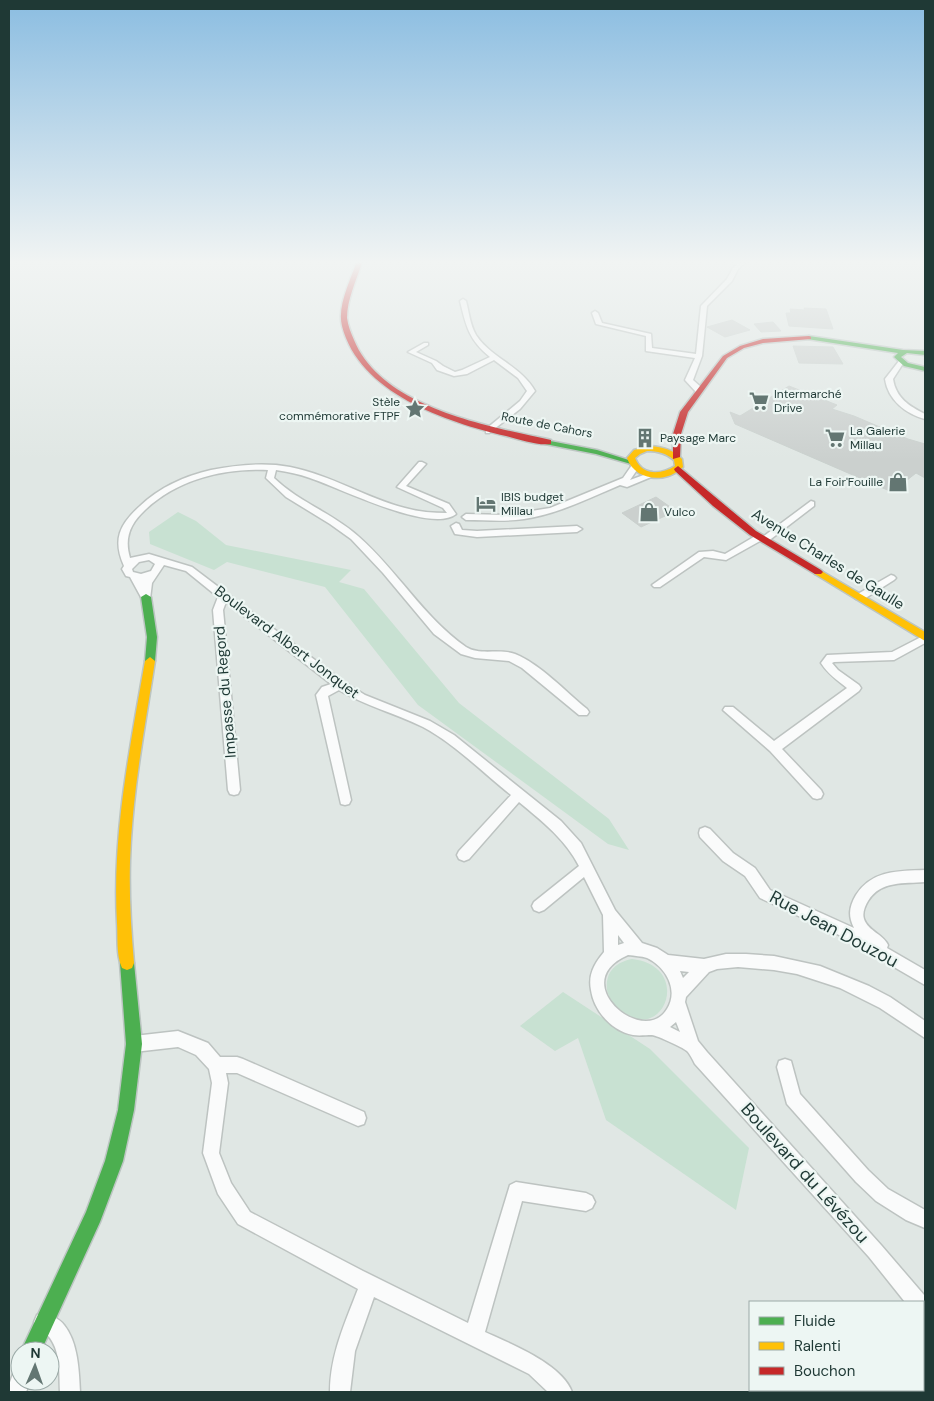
<svg xmlns="http://www.w3.org/2000/svg" width="934" height="1401" viewBox="0 0 934 1401" font-family="'DM Sans',sans-serif">
  <rect width="100%" height="100%" fill="#e0e7e4"/>
  <!-- green -->
  <g fill="#c8e1d2">
    <polygon points="178,512 196,521 226,545 351,570 339,582 364,589 459,703 609,819 629,850 608,844 418,705 325,587 227,562 214,570 150,544 149,532"/>
    <path d="M632 959C693 966 665 1044 621 1012 614 1007 609 999 607 990 605 972 616 962 632 959Z"/>
    <polygon points="563,992 650,1049 749,1148 736,1210 606,1120 578,1038 555,1051 520,1026"/>
  </g>
  <!-- building -->
  <g fill="#cbd0ce" stroke="#c9d0cd">
    <polygon points="804,308 826,309 833,329 789,326 786,313 791,313 790,309 805,310"/>
    <polygon points="732,320 750,330 725,337 707,327"/>
    <polygon points="773,322 781,331 761,332 754,324"/>
    <polygon points="793,346 833,347 843,364 799,363"/>
    <polygon points="789,386 837,405 832,409 854,416 908,439 925,444 925,478 916,473 892,492 735,424 730,412 740,416"/>
    <polygon points="656,497 676,511 641,527 622,513"/>
  </g>
  <g fill="none" stroke-linecap="round" stroke-linejoin="round">
    <defs>
      <g id="street">
        <polygon points="738,263 745,263 738,269 732,281 707,306 702,356 693,380 702,388 702,392 696,392 685,380 695,358 646,351 646,336 596,324 592,313 595,311 598,313 602,323 651,334 652,348 696,354 701,306 727,279 733,268"/>
        <path d="M463 299 466 301C469 312 470 325 476 335 491 358 521 366 535 391L520 409 489 433H486V429L520 401 527 391 518 378 494 360 467 374 454 376 437 370 432 363 408 352 424 343H428V345L416 352 436 361 443 366 455 372 462 370 490 357C469 340 466 326 460 301Z"/>
        <path d="M901 360 904 362 893 379C896 398 909 406 925 414V419C906 414 888 400 885 379L899 361Z"/>
        <path d="M419 462H422L426 464 406 486 449 504 456 514C431 534 340 488 310 478 299 474 288 472 276 470L274 478C299 502 332 513 358 536 397 570 423 617 466 647 480 656 500 648 515 654 540 664 566 692 587 709L589 712 587 715H579L522 668 509 661 475 658 461 654 434 634 383 573 351 539 330 524 286 497 266 478 268 470C224 468 178 479 145 510 130 524 124 538 130 558L149 554 192 567 344 682 365 695 430 721 454 735 561 821 581 843 615 910 642 943 657 948 668 955 704 959 726 954H746L774 956 820 966 869 986 890 997 925 1021V1038L880 1008 840 988 797 974 774 970 738 967 717 969 709 972 686 997 685 1002 698 1041 707 1052 881 1245 924 1295 925 1322H923V1302H905L869 1257 695 1064C693 1060 690 1054 687 1051 682 1047 658 1036 652 1035 646 1035 639 1036 633 1035 612 1031 594 1011 591 990 588 975 594 964 604 952L603 915 584 877 544 910 539 912 534 910 532 906 534 902 579 866C565 839 542 821 519 802L469 859 464 861 459 859 457 855 459 851 511 795C482 772 455 744 423 727 395 713 365 706 339 690L328 696 351 800 349 804 345 805 341 804 316 695 322 687 331 684 226 602 223 610 240 790 238 794 234 795 230 794 228 790 213 610 218 597 186 571 164 565 152 583 150 599H142L130 577 126 576 122 569 124 566C112 539 120 524 140 506 160 487 185 476 211 470 237 465 264 462 290 467 331 475 366 498 405 508 419 512 433 513 447 513L443 508 397 487ZM149 560 155 564 151 571 141 574 133 572 132 569 139 562ZM618 935 624 943 618 945ZM628 955C635 956 641 956 647 958 666 967 679 990 667 1009 644 1048 565 982 628 955ZM680 971 689 972 683 978ZM676 1022 680 1032 670 1027Z"/>
        <path d="M632 465H635L639 467 630 480 652 472 656 475 627 487 620 485C589 498 558 514 524 519 505 522 486 520 466 520L462 517 466 514 507 515 550 508 623 478Z"/>
        <polygon points="811,501 814,502 814,506 767,542 760,541 726,560 704,557 660,587 654,587 652,585 699,552 713,551 725,554 757,535 764,536"/>
        <polygon points="456,523 459,524 462,530 477,531 577,526 582,529 577,532 477,537 455,534 451,526"/>
        <polygon points="891,575 894,576 896,578 894,580 864,599 856,599 855,597 856,595"/>
        <path d="M925 635V643L894 660 834 662 832 663 838 670 859 685 861 688 859 691 782 749 821 790 823 794 821 798 817 799 813 798 770 751 723 710 725 707H733L774 741 847 688C837 680 828 674 821 663L827 655 892 652Z"/>
        <path d="M705 827 710 829 733 853 755 868 770 890 854 928C848 916 849 907 856 895 872 870 898 871 925 870V882C904 884 881 880 868 901 865 906 862 913 864 919 868 931 883 934 888 945L887 948 925 970V985L839 935 760 898 745 876 723 861 700 837 699 833 700 829Z"/>
        <path d="M178 1031 208 1043 220 1057H237L243 1059 364 1112 366 1118 364 1124 358 1126 237 1073H226L228 1083 219 1153 231 1183 250 1212 363 1271 468 1323 510 1185 516 1182 586 1193 592 1196 595 1202 592 1208 586 1211 522 1201 485 1332C511 1344 562 1364 572 1392H548L529 1374 374 1297 355 1351 350 1392H330C330 1355 345 1323 358 1289L238 1224 218 1194 203 1153 212 1083 209 1069 196 1055 178 1047 134 1052 128 1050 126 1044 128 1038 134 1036Z"/>
        <polygon points="785,1059 791,1061 800,1094 868,1170 888,1189 925,1210 925,1228 906,1220 876,1201 856,1182 787,1104 777,1067 779,1061"/>
        <path d="M44 1312C50 1315 60 1319 64 1325 78 1342 79 1371 80 1392H60C59 1375 61 1353 50 1338 45 1331 38 1331 34 1322L37 1315Z"/>
        <polygon points="20,1371 20,1381 30,1381 26,1392 9,1392 9,1385 13,1374"/>
      </g>
      <g id="fast">
        <polygon points="809,336 903,350 925,351 925,355 907,353 901,357 908,363 925,367 925,371 904,366 894,357 898,353 807,339 807,337"/>
        <polygon points="545,440 597,450 635,462 631,464 596,454 545,444"/>
        <polygon points="146,594 151,597 157,637 155,661 150,665 145,661 147,637 141,597"/>
        <polygon points="127,956 132,958 134,963 142,1044 134,1110 123,1161 100,1222 41,1351 21,1351 86,1212 105,1161 118,1110 126,1044 120,963 122,958"/>
      </g>
      <g id="slow">
        <path d="M650 446C663 447 674 450 682 459L683 467C666 484 635 481 627 458L634 450ZM647 451C658 451 666 453 674 460L675 466C661 475 642 476 635 458L640 454Z"/>
        <polygon points="818,569 925,632 925,641 815,574 813,572"/>
        <path d="M150 657 155 661C145 727 132 793 130 861 129 895 131 929 134 963L132 968 127 970 122 968C116 955 118 937 117 923 112 834 130 748 145 661Z"/>
      </g>
      <g id="jam">
        <path d="M356 263H362C356 281 347 300 347 318 348 326 351 333 354 340 382 408 488 426 551 440V444C537 446 519 439 506 436 446 422 359 393 342 326 337 306 350 282 356 263Z"/>
        <polygon points="809,336 811,337 811,339 763,343 744,348 727,358 688,412 681,434 680,457 673,459 673,434 680,412 723,356 740,346 763,339"/>
        <polygon points="678,466 756,531 821,570 823,572 821,574 815,574 750,535 713,506 675,471 674,469"/>
      </g>
    </defs>
    <!-- street casing -->
    <use href="#street" stroke="#bdc3c1" stroke-width="3"/>
    <!-- fast casing -->
    <use href="#fast" stroke="#bcc5c2" stroke-width="3"/>
    <!-- slow casing -->
    <use href="#slow" stroke="#bcc5c2" stroke-width="3"/>
    <!-- jam casing -->
    <use href="#jam" stroke="#bcc5c2" stroke-width="3"/>
    <!-- street -->
    <use href="#street" fill="#fafbfb" fill-rule="evenodd"/>
    <!-- fast -->
    <use href="#fast" fill="#4caf50" fill-rule="evenodd"/>
    <!-- slow -->
    <use href="#slow" fill="#ffc107" fill-rule="evenodd"/>
    <!-- jam -->
    <use href="#jam" fill="#c62828" fill-rule="evenodd"/>
  </g>
  <!-- sky -->
  <linearGradient id="sky" x2="0" y2="1"><stop stop-color="#8bbde1"/><stop offset="0.57" stop-color="#f1f4f3"/><stop offset="1" stop-color="#f1f4f3" stop-opacity="0"/></linearGradient>
  <rect width="934" height="460" fill="url(#sky)"/>
  <!-- icons -->
  <defs>
    <symbol id="supermarket-bare" viewBox="-9 -9 18 18"><path d="M-6-5.5h2.5l.6 2H6L4.5 2H-2.5L-4.4-4H-6ZM-1.5 3.2a1.3 1.3 0 1 0 .1 0ZM3 3.2a1.3 1.3 0 1 0 .1 0Z" fill="#637672" stroke="#edf6f3" stroke-width="2.5" paint-order="stroke"/></symbol>
    <symbol id="sight-bare" viewBox="-9 -9 18 18"><path d="M0-6L1.8-2.2L6-1.7L2.9 1.2L3.7 5.4L0 3.3L-3.7 5.4L-2.9 1.2L-6-1.7L-1.8-2.2Z" fill="#637672" stroke="#edf6f3" stroke-width="2.5" paint-order="stroke"/></symbol>
    <symbol id="building-bare" viewBox="-9 -9 18 18"><path d="M-4-6H4V6H1V3H-1V6H-4ZM-2.5-4.3h1.7v1.8h-1.7ZM.8-4.3h1.7v1.8H.8ZM-2.5-1h1.7V.8h-1.7ZM.8-1h1.7V.8H.8Z" fill="#637672" stroke="#edf6f3" stroke-width="2.5" paint-order="stroke"/></symbol>
    <symbol id="shop-bare" viewBox="-9 -9 18 18"><path d="M-5-2.5h2.3a2.7 3.5 0 0 1 5.4 0H5L5.5 6h-11ZM-1.5-2.5h3a1.5 2.3 0 0 0-3 0Z" fill="#637672" stroke="#edf6f3" stroke-width="2.5" paint-order="stroke"/></symbol>
    <symbol id="hotel-bare" viewBox="-9 -9 18 18"><path d="M-6-4.5h1.5V1H6V5H4.5V3h-9V5H-6ZM-4 0a1.8 1.8 0 1 1 3.6 0ZM.5 0V-2.5h3Q6-2.5 6 0Z" fill="#637672" stroke="#edf6f3" stroke-width="2.5" paint-order="stroke"/></symbol>
  </defs>
  <g fill-rule="evenodd">
    <use href="#supermarket-bare" x="745" y="387" width="28" height="28"/>
    <use href="#sight-bare" x="401" y="395" width="28" height="28"/>
    <use href="#building-bare" x="631" y="424" width="28" height="28"/>
    <use href="#supermarket-bare" x="821" y="424" width="28" height="28"/>
    <use href="#shop-bare" x="884" y="468" width="28" height="28"/>
    <use href="#hotel-bare" x="472" y="490" width="28" height="28"/>
    <use href="#shop-bare" x="635" y="498" width="28" height="28"/>
  </g>
  <g text-anchor="middle" dominant-baseline="central" stroke-width="4.5" stroke-linejoin="round" paint-order="stroke">
    <!-- far-poi labels -->
    <g font-size="12" fill="#1f3935" stroke="#edf6f3" text-anchor="start">
      <text x="774" y="394">Intermarché<tspan x="774" dy="14">Drive</tspan></text>
      <text x="400" y="402" text-anchor="end">Stèle<tspan x="400" dy="14">commémorative FTPF</tspan></text>
      <text x="850" y="431">La Galerie<tspan x="850" dy="14">Millau</tspan></text>
      <text x="660" y="438">Paysage Marc</text>
      <text x="883" y="482" text-anchor="end">La Foir'Fouille</text>
      <text x="501" y="497">IBIS budget<tspan x="501" dy="14">Millau</tspan></text>
      <text x="664" y="512">Vulco</text>
    </g>
    <!-- far-street labels -->
    <g font-size="12" fill="#1f3935" stroke="#edf6f3">
      <text transform="translate(547 425) rotate(11)">Route de Cahors</text>
    </g>
    <!-- street labels -->
    <g font-size="15" fill="#1f3935" stroke="#edf6f3">
      <text transform="translate(828 559) rotate(32)">Avenue Charles de Gaulle</text>
      <text transform="translate(287 642) rotate(37)">Boulevard Albert Jonquet</text>
      <text transform="translate(225 692) rotate(-95)">Impasse du Regord</text>
    </g>
    <!-- near-street labels -->
    <g font-size="18" fill="#1f3935" stroke="#edf6f3">
      <text transform="translate(834 929) rotate(28)">Rue Jean Douzou</text>
      <text transform="translate(805 1173) rotate(48)">Boulevard du Lévézou</text>
    </g>
  </g>
  <!-- border -->
  <rect width="934" height="1401" fill="none" stroke="#1f3935" stroke-width="20"/>
  <!-- legend -->
  <rect x="749" y="1301" width="175" height="90" fill="#edf6f3" stroke="#9baaa7"/>
  <rect x="759" y="1317" width="25" height="8" fill="#4caf50" stroke="#9baaa7"/>
  <text x="794" y="1326" font-size="15" fill="#1f3935">Fluide</text>
  <rect x="759" y="1342" width="25" height="8" fill="#ffc107" stroke="#9baaa7"/>
  <text x="794" y="1351" font-size="15" fill="#1f3935">Ralenti</text>
  <rect x="759" y="1367" width="25" height="8" fill="#c62828" stroke="#9baaa7"/>
  <text x="794" y="1376" font-size="15" fill="#1f3935">Bouchon</text>
  <!-- north arrow -->
  <g transform="translate(35 1366) rotate(2)"><circle r="24" fill="#edf6f3" stroke="#9baaa7"/>
  <path d="M0-4L9 19L0 12L-9 19Z" fill="#637672"/>
  <text y="-8" font-size="14" font-weight="bold" text-anchor="middle" fill="#1f3935">N</text>
  </g>
</svg>
